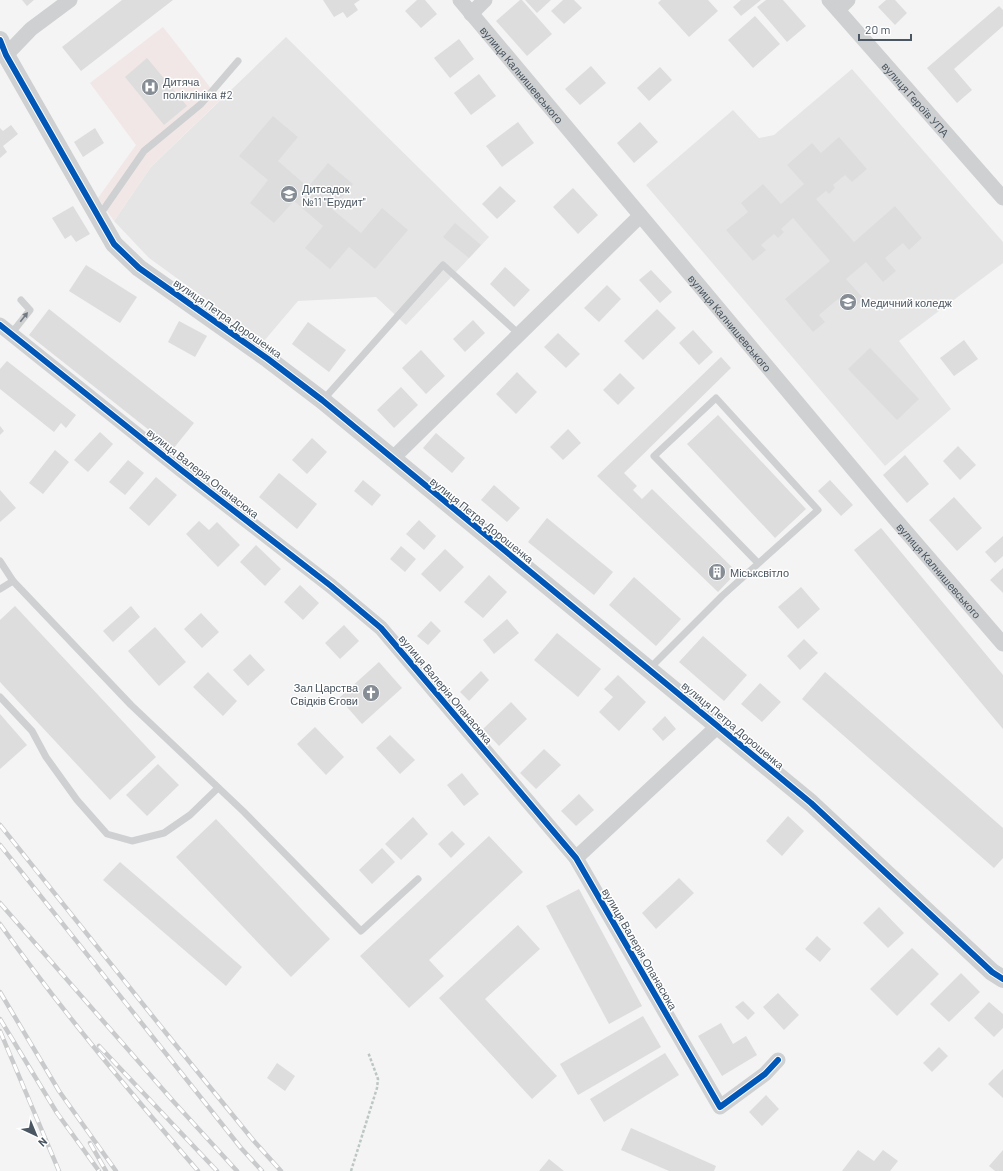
<svg xmlns="http://www.w3.org/2000/svg" width="1003" height="1171" viewBox="0 0 1003 1171" font-family="Barlow,sans-serif">
  <rect width="100%" height="100%" fill="#f4f4f4"/>
  <!-- education -->
  <g fill="#e6e5e6">
    <polygon points="286,37 489,237 406,325 376,297 298,301 264,341 149,258 114,221 151,167"/>
    <polygon points="852,69 1003,242 1003,263 899,341 951,409 885,466 646,185 733,110 759,138 774,135"/>
  </g>
  <!-- medical -->
  <polygon fill="#f1e7e6" points="163,27 220,100 151,167 114,221 98,198 136,145 90,83"/>
  <!-- building -->
  <g fill="#ddddde">
    <polygon points="22,0 34,0 27,6"/>
    <polygon points="122,0 173,0 81,71 62,47"/>
    <polygon points="323,0 360,0 354,4 358,10 347,18 343,12 334,17"/>
    <polygon points="417,0 425,0 437,14 421,28 405,11"/>
    <polygon points="520,0 522,0 552,34 527,56 496,21"/>
    <polygon points="525,0 551,0 537,13"/>
    <polygon points="563,0 574,0 582,8 564,24 551,11"/>
    <polygon points="661,0 708,0 718,11 689,37 658,3"/>
    <polygon points="741,0 761,0 741,16 733,7"/>
    <polygon points="766,0 783,0 806,26 787,42 757,7"/>
    <polygon points="886,0 895,0 907,13 895,25 878,7"/>
    <polygon points="999,6 1003,10 1003,26 954,69 972,90 957,103 927,68"/>
    <polygon points="755,16 780,44 753,68 728,40"/>
    <polygon points="459,39 474,59 450,78 434,58"/>
    <polygon points="147,58 187,106 164,125 125,77"/>
    <polygon points="591,66 606,83 580,105 565,89"/>
    <polygon points="660,67 672,80 649,101 637,88"/>
    <polygon points="479,74 496,96 471,115 454,93"/>
    <polygon points="273,116 298,137 278,161 308,187 328,163 353,184 332,209 361,233 382,208 408,230 375,269 349,247 330,269 305,248 323,226 294,201 274,223 250,203 268,180 239,156"/>
    <polygon points="518,122 534,143 502,167 486,146"/>
    <polygon points="640,122 658,142 634,163 617,143"/>
    <polygon points="11,125 18,134 3,146 7,152 0,158 0,128 3,131"/>
    <polygon points="95,128 104,143 83,157 74,142"/>
    <polygon points="839,137 867,169 852,182 845,175 833,185 835,188 829,194 826,191 816,199 854,242 895,206 922,238 909,250 903,243 885,258 896,271 883,282 866,262 846,279 864,299 849,312 838,299 819,315 825,322 813,332 785,299 830,261 793,218 781,229 784,232 778,238 774,234 761,245 766,250 753,261 726,230 748,212 741,203 763,184 781,204 804,184 787,165 812,143 821,153"/>
    <polygon points="500,186 516,201 497,219 482,204"/>
    <polygon points="573,188 598,215 578,234 553,207"/>
    <polygon points="73,206 90,234 76,242 71,235 65,239 52,218"/>
    <polygon points="455,223 481,245 469,258 443,237"/>
    <polygon points="86,265 137,297 120,323 69,291"/>
    <polygon points="505,267 530,290 514,307 490,284"/>
    <polygon points="651,270 672,292 660,303 639,280"/>
    <polygon points="607,285 621,299 599,322 584,308"/>
    <polygon points="49,309 194,423 173,449 29,335"/>
    <polygon points="657,309 676,328 643,360 624,341"/>
    <polygon points="473,320 485,333 465,352 453,339"/>
    <polygon points="179,321 207,336 195,357 168,342"/>
    <polygon points="308,322 346,350 329,372 292,344"/>
    <polygon points="693,330 713,352 699,365 679,343"/>
    <polygon points="558,333 580,354 566,368 544,347"/>
    <polygon points="964,340 978,359 954,376 940,358"/>
    <polygon points="870,348 919,399 897,420 848,369"/>
    <polygon points="421,350 445,376 426,394 402,368"/>
    <polygon points="721,357 731,368 624,473 637,486 633,490 642,499 652,489 737,572 718,592 597,476"/>
    <polygon points="7,361 76,415 66,428 61,423 54,432 0,389 0,369"/>
    <polygon points="517,372 537,392 516,414 496,394"/>
    <polygon points="620,373 635,388 618,405 603,390"/>
    <polygon points="401,387 418,405 394,428 377,410"/>
    <polygon points="718,415 806,509 775,538 687,444"/>
    <polygon points="0,426 4,431 0,435"/>
    <polygon points="568,429 581,443 563,460 550,447"/>
    <polygon points="100,432 113,444 88,472 74,460"/>
    <polygon points="436,433 465,458 452,473 423,448"/>
    <polygon points="312,438 327,452 307,474 292,460"/>
    <polygon points="958,446 976,465 960,480 943,461"/>
    <polygon points="55,450 69,462 43,494 29,483"/>
    <polygon points="905,455 929,484 907,503 883,475"/>
    <polygon points="128,460 144,473 125,495 109,482"/>
    <polygon points="279,473 317,504 297,529 259,497"/>
    <polygon points="156,477 177,495 149,526 129,508"/>
    <polygon points="363,480 381,495 372,506 354,491"/>
    <polygon points="830,480 853,505 841,516 818,491"/>
    <polygon points="494,485 520,508 507,522 481,500"/>
    <polygon points="0,490 16,508 0,522"/>
    <polygon points="954,497 982,528 957,551 929,520"/>
    <polygon points="547,518 613,572 594,595 528,542"/>
    <polygon points="419,520 436,536 424,550 406,534"/>
    <polygon points="199,521 209,530 217,522 240,545 218,567 186,534"/>
    <polygon points="881,528 1003,675 1003,729 854,550"/>
    <polygon points="1003,536 1003,556 995,563 985,552"/>
    <polygon points="256,545 281,569 265,586 240,562"/>
    <polygon points="401,546 416,559 405,572 390,559"/>
    <polygon points="445,549 464,567 440,592 421,574"/>
    <polygon points="1003,568 1003,593 990,580"/>
    <polygon points="489,575 507,592 483,618 464,602"/>
    <polygon points="634,577 681,619 656,646 609,605"/>
    <polygon points="300,585 319,603 303,620 284,602"/>
    <polygon points="801,587 820,609 798,629 778,607"/>
    <polygon points="15,606 156,757 110,800 0,682 0,620"/>
    <polygon points="131,606 140,617 113,642 103,631"/>
    <polygon points="201,613 219,632 202,648 184,629"/>
    <polygon points="507,619 519,633 494,654 483,640"/>
    <polygon points="431,621 441,631 428,645 417,636"/>
    <polygon points="344,625 359,641 340,659 325,643"/>
    <polygon points="155,627 186,662 159,686 128,651"/>
    <polygon points="557,633 601,669 578,697 534,660"/>
    <polygon points="703,636 747,675 724,701 679,662"/>
    <polygon points="804,639 818,653 800,670 787,656"/>
    <polygon points="250,654 265,670 248,686 233,670"/>
    <polygon points="379,662 402,688 362,724 339,698"/>
    <polygon points="481,671 489,680 469,701 460,692"/>
    <polygon points="208,672 237,701 223,716 193,687"/>
    <polygon points="825,672 1003,828 1003,858 994,868 802,699"/>
    <polygon points="618,675 646,702 619,731 599,712 613,697 604,689"/>
    <polygon points="760,683 781,702 762,722 741,704"/>
    <polygon points="511,702 527,719 499,746 483,729"/>
    <polygon points="0,714 27,745 0,769"/>
    <polygon points="665,716 676,729 663,741 652,729"/>
    <polygon points="315,727 344,757 326,775 297,744"/>
    <polygon points="390,735 415,760 400,774 376,748"/>
    <polygon points="544,749 561,765 536,789 520,773"/>
    <polygon points="158,764 179,785 147,816 126,795"/>
    <polygon points="462,773 479,794 464,806 447,785"/>
    <polygon points="579,794 594,810 576,826 561,811"/>
    <polygon points="788,816 804,831 782,856 766,841"/>
    <polygon points="413,817 428,834 401,860 385,844"/>
    <polygon points="216,819 330,939 291,977 176,857"/>
    <polygon points="452,831 465,844 451,858 438,844"/>
    <polygon points="489,836 523,872 429,960 444,976 409,1008 360,956"/>
    <polygon points="382,848 395,862 372,884 359,870"/>
    <polygon points="120,862 242,967 226,986 103,880"/>
    <polygon points="679,878 694,893 656,929 642,913"/>
    <polygon points="579,889 642,1006 609,1024 546,906"/>
    <polygon points="879,907 904,933 888,948 863,923"/>
    <polygon points="518,925 540,949 485,999 557,1076 532,1099 439,998"/>
    <polygon points="817,936 831,949 820,962 805,949"/>
    <polygon points="912,948 939,974 897,1016 870,989"/>
    <polygon points="961,973 980,992 949,1022 930,1004"/>
    <polygon points="778,993 799,1015 784,1030 763,1007"/>
    <polygon points="743,1001 755,1013 748,1020 735,1007"/>
    <polygon points="989,1002 1003,1014 1003,1028 994,1037 974,1018"/>
    <polygon points="643,1016 661,1047 578,1095 560,1064"/>
    <polygon points="721,1023 733,1044 746,1036 757,1055 722,1076 698,1036"/>
    <polygon points="939,1047 948,1056 932,1072 923,1063"/>
    <polygon points="665,1053 679,1075 604,1122 590,1099"/>
    <polygon points="277,1063 295,1076 285,1091 267,1078"/>
    <polygon points="1003,1069 1003,1098 988,1084"/>
    <polygon points="766,1095 779,1109 762,1126 749,1112"/>
    <polygon points="631,1128 716,1166 714,1171 669,1171 621,1150"/>
    <polygon points="858,1150 874,1161 883,1150 898,1161 890,1171 842,1171"/>
    <polygon points="1003,1150 1003,1171 995,1171 989,1166"/>
    <polygon points="549,1159 564,1171 539,1171"/>
  </g>
  <g fill="none" stroke-linecap="round" stroke-linejoin="round">
    <!-- path -->
    <polyline stroke="#bcc7c4" stroke-width="2.5" stroke-dasharray="3 2" stroke-linecap="butt" points="351,1171 377,1088 378,1079 368,1052"/>
    <!-- service -->
    <g stroke="#ced0d2" stroke-width="7">
      <polyline points="99,216 144,151 201,104 238,61"/>
      <polyline points="11,334 30,310 21,300"/>
      <polyline points="323,400 443,265 519,334"/>
      <polyline points="0,561 13,581 131,705 244,812 361,931 418,879"/>
      <polyline points="0,589 13,581"/>
      <polyline points="649,669 722,596 818,510 716,398 654,456 758,563"/>
      <polyline points="0,697 32,731 46,757 77,800 107,834 132,841 164,833 190,815 218,788"/>
    </g>
    <!-- minor -->
    <g stroke="#ced0d2" stroke-width="15">
      <path id="s1" d="M460 0 889 512 1003 644"/>
      <path id="s2" d="M829 0 1003 198"/>
      <polyline points="838,10 848,0"/>
      <polyline points="471,14 485,0"/>
      <polyline points="6,55 31,29 70,0"/>
      <polyline points="0,325 180,469 331,586 381,628 576,858 720,1107 765,1074 778,1060"/>
      <polyline points="392,459 640,216"/>
      <polyline points="576,858 718,726"/>
    </g>
    <!-- tertiary -->
    <polyline stroke="#ced0d2" stroke-width="18" points="0,40 6,55 114,244 139,268 268,359 322,400 811,803 992,972 1003,979"/>
    <defs>
      <g id="rail">
        <polyline points="0,825 166,1033 253,1140 281,1171"/>
        <polyline points="0,845 241,1148 262,1171"/>
        <polyline points="0,903 173,1101 237,1171"/>
        <path d="M0 924C61 1010 129 1091 198 1171"/>
        <polyline points="0,992 59,1091 116,1171"/>
        <polyline points="0,1019 57,1113 99,1171"/>
        <polyline points="0,1031 59,1171"/>
        <polyline points="99,1046 217,1171"/>
        <polyline points="90,1143 106,1171"/>
      </g>
    </defs>
    <!-- rail casing -->
    <use href="#rail" stroke="#c9cacc" stroke-width="4.5"/>
    <!-- rail -->
    <use href="#rail" stroke="#fff" stroke-width="3" stroke-dasharray="9" stroke-linecap="butt"/>
    <defs>
      <g id="cycleway">
        <polyline points="0,40 6,55 114,244 139,268 268,359 322,400 811,803 992,972 1003,979"/>
        <polyline points="0,325 180,469 331,586 381,628 576,858 720,1107 765,1074 778,1060"/>
      </g>
    </defs>
    <!-- cycleway casing -->
    <use href="#cycleway" stroke="#fff" stroke-width="8"/>
    <!-- cycleway -->
    <use href="#cycleway" stroke="#0057b8" stroke-width="6"/>
  </g>
  <!-- one-way arrows -->
  <defs><path id="oneway-solid" d="M-6-.8H1V-3.2L6.5 0L1 3.2V.8H-6Z"/></defs>
  <use fill="#727b83" href="#oneway-solid" transform="translate(24 317) rotate(-52)"/>
  <!-- icons -->
  <defs>
    <symbol id="hospital-disc" viewBox="-11 -11 22 22"><circle r="9.5" fill="#868d94" stroke="#fff"/><path d="M-5-5h3v3.5h4V-5h3V5h-3V1.5h-4V5h-3Z" fill="#fff"/></symbol>
    <symbol id="school-disc" viewBox="-11 -11 22 22"><circle r="9.5" fill="#868d94" stroke="#fff"/><path d="M0-5L7-2L0 1L-7-2ZM-4 1L0 2.5L4 1V4Q0 6-4 4Z" fill="#fff"/></symbol>
    <symbol id="university-disc" viewBox="-11 -11 22 22"><circle r="9.5" fill="#868d94" stroke="#fff"/><path d="M0-5L7-2L0 1L-7-2ZM-4 1L0 2.5L4 1V4Q0 6-4 4Z" fill="#fff"/></symbol>
    <symbol id="building-disc" viewBox="-11 -11 22 22"><circle r="9.5" fill="#868d94" stroke="#fff"/><path d="M-4-6H4V6H1V3H-1V6H-4ZM-2.5-4.3h1.7v1.8h-1.7ZM.8-4.3h1.7v1.8H.8ZM-2.5-1h1.7V.8h-1.7ZM.8-1h1.7V.8H.8Z" fill="#fff"/></symbol>
    <symbol id="church-disc" viewBox="-11 -11 22 22"><circle r="9.5" fill="#868d94" stroke="#fff"/><path d="M-1.2-6h2.4v3.5h3.3v2.4h-3.3V6h-2.4V-.1h-3.3v-2.4h3.3Z" fill="#fff"/></symbol>
  </defs>
  <g fill-rule="evenodd">
    <use href="#hospital-disc" x="140" y="77" width="20" height="20"/>
    <use href="#school-disc" x="279" y="184" width="20" height="20"/>
    <use href="#university-disc" x="838" y="292" width="20" height="20"/>
    <use href="#building-disc" x="707" y="562" width="20" height="20"/>
    <use href="#church-disc" x="361" y="683" width="20" height="20"/>
  </g>
  <g text-anchor="middle" dominant-baseline="central" stroke-width="3" stroke-linejoin="round" paint-order="stroke">
    <!-- street labels -->
    <g font-size="11" fill="#4a5661" stroke="#fff">
      <text stroke="none"><textPath href="#s1" startOffset="97">вулиця Калнишевського</textPath></text>
      <text stroke="none"><textPath href="#s2" startOffset="132">вулиця Героїв УПА</textPath></text>
      <text transform="translate(228 318) rotate(35)">вулиця Петра Дорошенка</text>
      <text stroke="none"><textPath href="#s1" startOffset="421">вулиця Калнишевського</textPath></text>
      <text transform="translate(203 473) rotate(38)">вулиця Валерія Опанасюка</text>
      <text transform="translate(482 520) rotate(39)">вулиця Петра Дорошенка</text>
      <text stroke="none"><textPath href="#s1" startOffset="745">вулиця Калнишевського</textPath></text>
      <text transform="translate(446 689) rotate(50)">вулиця Валерія Опанасюка</text>
      <text transform="translate(733 725) rotate(40)">вулиця Петра Дорошенка</text>
      <text transform="translate(640 949) rotate(60)">вулиця Валерія Опанасюка</text>
    </g>
    <!-- poi labels -->
    <g font-size="11" fill="#4a5661" stroke="#fff" text-anchor="start">
      <text x="163" y="81">Дитяча<tspan x="163" dy="13">поліклініка #2</tspan></text>
      <text x="302" y="188">Дитсадок<tspan x="302" dy="13">№11 "Ерудит"</tspan></text>
      <text x="861" y="302">Медичний коледж</text>
      <text x="730" y="572">Міськсвітло</text>
      <text x="358" y="687" text-anchor="end">Зал Царства<tspan x="358" dy="13">Свідків Єгови</tspan></text>
    </g>
  </g>
  <!-- north arrow -->
  <g transform="translate(36 1135) rotate(136)" stroke="#ffffff" stroke-width="3" paint-order="stroke">
  <path d="M0-3L7 15L0 10L-7 15Z" fill="#4a5661"/>
  <text y="-6" font-size="11" font-weight="bold" text-anchor="middle" fill="#4a5661">N</text>
  </g>
  <!-- scale -->
  <path d="M859 34v6h52v-6" fill="none" stroke="#4a5661" stroke-width="2"/>
  <text x="865" y="34" font-size="12" fill="#4a5661" stroke="#ffffff" stroke-width="3" paint-order="stroke">20 m</text>
</svg>
